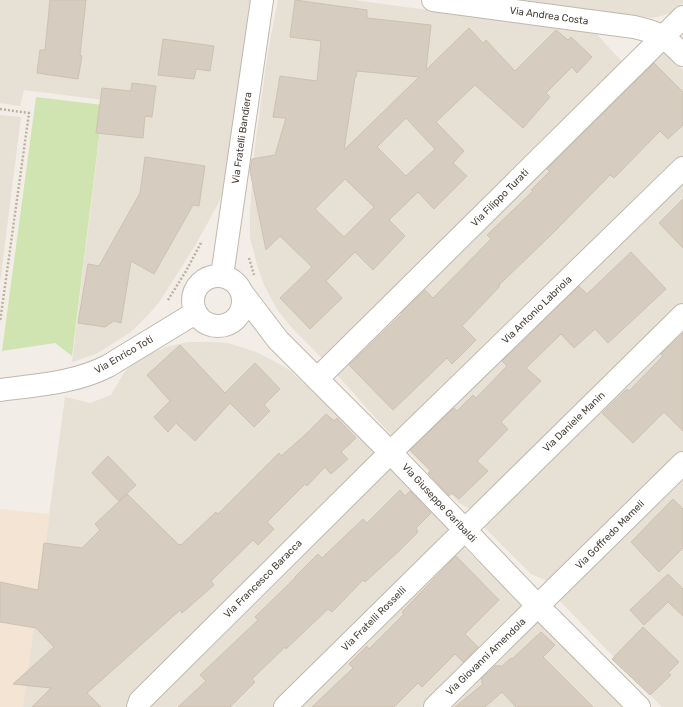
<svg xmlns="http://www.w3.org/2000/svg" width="683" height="707" viewBox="0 0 683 707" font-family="Rubik,sans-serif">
  <rect width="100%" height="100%" fill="#f2eee7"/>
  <!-- residential -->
  <g fill="#e6e0d5">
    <polygon points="0,0 251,0 225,187 218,204 196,244 160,301 147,316 131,332 96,354 72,362 104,100 24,90 20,106 0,103"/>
    <polygon points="278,0 354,0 596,33 622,62 664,50 683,70 683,156 392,436 322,358 293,329 278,311 264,285 256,261 250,238 250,214 254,153 268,51"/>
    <polygon points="516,0 683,0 683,3 672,13 653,18"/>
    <polygon points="0,115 21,117 0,283"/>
    <polygon points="683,176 683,303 472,510 459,503 406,449"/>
    <polygon points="683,325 683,452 551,583 531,574 482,525"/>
    <polygon points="188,342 209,342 228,343 256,352 272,360 288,369 312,391 383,458 448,523 464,548 626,707 23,707 65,397 90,403 111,395 125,371 139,358 166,347"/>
    <polygon points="683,473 683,707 662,707 556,597"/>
  </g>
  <!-- commercial -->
  <polygon fill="#f3e4d3" points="0,509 50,514 23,707 0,707"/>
  <!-- green -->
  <polygon fill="#d0e4b2" points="36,97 103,105 72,356 55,343 2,351"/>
  <!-- building -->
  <g fill="#d6ccc0" stroke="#cec1b1" fill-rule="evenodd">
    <polygon points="50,0 86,0 80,55 82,56 78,79 37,73 40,50 45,50"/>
    <path d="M295 0 367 10V18L431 25 426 70 469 28 483 43 486 40 515 71 556 30 568 40 571 37 592 57 577 73 572 67 546 93 550 97 523 128 475 85 436 122 464 151 453 163 467 176 434 209 418 192 389 220 405 236 373 270 355 252 326 281 342 298 310 329 280 298 312 267 280 236 266 250 250 171 252 159 275 155 286 118 273 117 280 76 317 81 321 41 290 37ZM357 71 419 77 344 150 355 77H356ZM406 118 435 149 406 176 377 147ZM345 179 374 207 344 237 315 209Z"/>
    <polygon points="163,39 214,46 210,71 196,69 194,79 158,75"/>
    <polygon points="654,63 683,92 683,125 668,139 660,131 614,178 610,175 551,235 499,285 500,286 462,326 476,340 452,364 447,358 393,410 349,365 402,314 401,313 425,290 433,298 491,239 487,235 533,191 531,190 550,171 547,169"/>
    <polygon points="132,83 156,86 152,117 145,116 143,138 96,133 102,88 131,91"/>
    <polygon points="145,157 205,166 199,206 193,205 154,274 131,261 121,323 114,321 105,327 78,323 88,264 99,266 140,193"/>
    <polygon points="683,199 683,248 659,223"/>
    <polygon points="631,252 666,289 608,343 595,329 574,348 561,334 526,368 541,381 501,422 508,429 477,461 488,471 459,499 452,493 449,496 428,473 431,471 410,450 454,408 457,411 473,395 476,398 507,366 502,361 579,286 587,294"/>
    <polygon points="683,333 683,431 664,412 633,443 602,413 627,389 629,391 663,356 661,354"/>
    <polygon points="180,345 225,393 255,363 280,389 264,405 270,411 254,427 230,403 195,441 176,423 168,432 154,417 170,401 147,375"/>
    <polygon points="326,414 334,421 337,418 356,438 341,452 348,459 331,474 325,467 307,486 305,484 267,522 274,529 258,545 253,540 211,581 214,585 182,613 180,610 87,693 101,707 32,707 51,688 13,684 54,647 36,628 0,622 0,582 38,590 44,543 82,548 100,530 95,524 127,494 179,545 180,544 181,545 216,512 218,514 279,453 281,456 305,435"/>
    <polygon points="108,456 136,485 119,501 92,473"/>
    <polygon points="400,490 405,496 410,491 431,513 416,528 418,532 399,551 365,582 363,580 332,612 328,609 286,649 285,647 252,679 255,682 230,707 178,707 206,681 200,675 258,620 255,617 296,577 295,577 318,554 322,558 363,519 367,523"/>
    <polygon points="673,499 683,509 683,548 659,572 631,542"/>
    <polygon points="456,556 499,600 465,634 478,647 463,662 455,654 422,687 418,683 394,707 312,707 353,668 349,664 367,646 369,649 404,614 402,612"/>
    <polygon points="668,574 683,589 683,616 668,602 644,625 630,610"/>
    <polygon points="643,627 679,662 668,673 671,675 650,695 612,659"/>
    <polygon points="541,632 555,645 543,657 593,707 516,707 502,692 485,707 455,707 483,684 481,682 483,681 481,679 496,665 498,667 499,665 501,667 511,658 512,659"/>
  </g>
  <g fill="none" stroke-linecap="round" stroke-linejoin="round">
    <defs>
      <g id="minor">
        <path d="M433 0 634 27C661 33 664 36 683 55"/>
        <circle cx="218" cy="301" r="25"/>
        <polyline points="222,276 262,0"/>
        <polyline points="243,294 278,340 390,452 538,606 639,707"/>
        <polyline points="317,379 683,17"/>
        <path d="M0 390C37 385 75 383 108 366L195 313"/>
        <polyline points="138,707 140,701 396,447 683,168"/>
        <polyline points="285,707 683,315"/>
        <polyline points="435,707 683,463"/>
      </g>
    </defs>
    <!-- minor casing -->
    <use href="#minor" stroke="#c0b8ad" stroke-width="24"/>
    <!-- path -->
    <g stroke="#beb19c" stroke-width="2.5" stroke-dasharray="2 2" stroke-linecap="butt">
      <polyline points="0,109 29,113 0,322"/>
      <polyline points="249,258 254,275"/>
      <polyline points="168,300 186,271 202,241"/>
    </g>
    <!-- minor -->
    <use href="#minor" stroke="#fff" stroke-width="22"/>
  </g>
  <g text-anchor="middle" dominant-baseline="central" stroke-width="4" stroke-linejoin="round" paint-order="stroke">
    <!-- street labels -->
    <g font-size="10" fill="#453f36" stroke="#fff">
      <text transform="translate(549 16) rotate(8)">Via Andrea Costa</text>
      <text transform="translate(242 138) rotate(-82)">Via Fratelli Bandiera</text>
      <text transform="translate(500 198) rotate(-45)">Via Filippo Turati</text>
      <text transform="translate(537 310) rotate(-44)">Via Antonio Labriola</text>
      <text transform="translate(124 355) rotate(-30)">Via Enrico Toti</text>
      <text transform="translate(574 422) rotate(-44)">Via Daniele Manin</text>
      <text transform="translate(439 503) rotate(47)">Via Giuseppe Garibaldi</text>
      <text transform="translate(610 535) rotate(-45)">Via Goffredo Mameli</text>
      <text transform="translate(263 579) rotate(-45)">Via Francesco Baracca</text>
      <text transform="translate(374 619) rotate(-45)">Via Fratelli Rosselli</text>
      <text transform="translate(486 657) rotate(-44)">Via Giovanni Amendola</text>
    </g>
  </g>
</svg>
